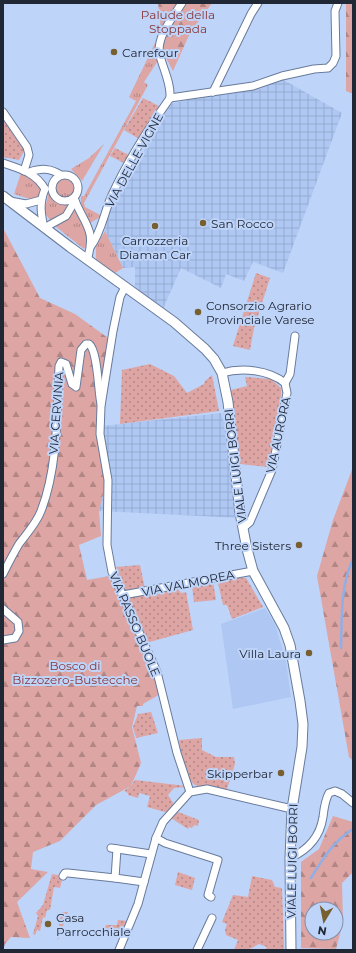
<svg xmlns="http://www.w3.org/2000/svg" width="356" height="953" viewBox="0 0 356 953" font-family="Montserrat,sans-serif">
  <defs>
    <pattern id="industrial-grid" width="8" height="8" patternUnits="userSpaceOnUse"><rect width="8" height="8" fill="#afc8f3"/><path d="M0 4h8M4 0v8" fill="none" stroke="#96acd1"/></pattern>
    <pattern id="grass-tufts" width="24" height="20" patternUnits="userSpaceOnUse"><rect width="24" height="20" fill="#dda5a3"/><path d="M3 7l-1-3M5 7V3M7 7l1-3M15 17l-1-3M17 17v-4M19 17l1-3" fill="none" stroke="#b38686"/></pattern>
    <pattern id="forest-firs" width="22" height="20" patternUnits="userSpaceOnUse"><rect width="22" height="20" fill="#dda5a3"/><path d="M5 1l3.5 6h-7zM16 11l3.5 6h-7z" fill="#b38686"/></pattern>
    <pattern id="park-dots" width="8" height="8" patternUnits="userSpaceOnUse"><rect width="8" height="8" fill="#dda5a3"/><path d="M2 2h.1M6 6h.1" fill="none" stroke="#b38686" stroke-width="1.8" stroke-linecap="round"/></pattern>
  </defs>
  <rect width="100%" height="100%" fill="#bfd4f9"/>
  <!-- built -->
  <polygon fill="#afc8f3" points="265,608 275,624 286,661 291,697 233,709 221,624"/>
  <!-- industrial -->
  <g fill="url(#industrial-grid)">
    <polygon points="282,79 342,113 283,273 253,262 244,281 226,274 221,288 181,268 163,309 135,287 135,267 123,268 105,231 107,217 170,104 229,91 260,89"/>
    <polygon points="221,413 232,444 241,518 99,511 106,482 102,426"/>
  </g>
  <!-- grass -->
  <g fill="url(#grass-tufts)">
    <path d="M155 43 159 59 144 82 148 85 84 203 85 207 102 216 90 223C84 214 80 207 81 196H84L136 101 129 97Z"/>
    <polygon points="104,144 82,181 71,169 89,158"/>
    <polygon points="21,173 33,179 42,189 39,196 33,200 14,194"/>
    <circle cx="64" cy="188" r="10"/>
    <path d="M49 192C55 201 60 203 71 202 66 211 61 219 50 220L44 212Z"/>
    <path d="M75 209C81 219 94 239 84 249L55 226 68 218Z"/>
    <polygon points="105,231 123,268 115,273 96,259 96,246"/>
    <polygon points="61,912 68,912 58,940 57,937"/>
  </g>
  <!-- forest -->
  <g fill="url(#forest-firs)" fill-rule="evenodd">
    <polygon points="158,3 212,3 190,33 173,71 164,54"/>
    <polygon points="346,3 353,3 353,94 346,91"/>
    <polygon points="3,228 40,298 75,314 108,338 102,426 106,482 99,511 101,536 79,545 87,580 110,576 162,693 143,704 143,706 137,706 132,727 141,763 131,786 96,805 60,841 33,852 31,869 48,872 17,902 30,938 11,937 5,944 3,950"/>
    <polygon points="353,467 353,761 349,757 317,576 333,520"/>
    <path d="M333 816 353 822V872L342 883 343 922 336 949 301 948V862L319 849ZM312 909H336V933H312Z"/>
  </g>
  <!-- park -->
  <g fill="url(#park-dots)">
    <polygon points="143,98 159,106 141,140 124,130"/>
    <polygon points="3,118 23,148 24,151 19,160 3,157"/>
    <polygon points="115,148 131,156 126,164 110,156"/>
    <polygon points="256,273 270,278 254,328 250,350 233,346"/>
    <polygon points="150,364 174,376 187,393 204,384 205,381 212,375 219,411 120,424 122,370"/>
    <polygon points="245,377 271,379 281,388 281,395 268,467 240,464 231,390 247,386"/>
    <polygon points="140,565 145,589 125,591 116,567"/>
    <polygon points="236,578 246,578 263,607 232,619 227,605 223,605 218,583"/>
    <polygon points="213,582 216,600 194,602 192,586"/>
    <polygon points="178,589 181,593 186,592 193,630 146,643 129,599 130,597 151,593 152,595 159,594 160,591"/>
    <polygon points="151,712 158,733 136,738 133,727 138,714"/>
    <path d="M202 738V750L216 757H234L235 764 226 792C217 789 203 789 195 785 185 779 181 751 179 740Z"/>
    <polygon points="135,780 186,786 185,787 174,788 168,795 175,806 169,813 147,807 150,796 139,793 138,798 128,795 128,793 124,791 131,786"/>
    <polygon points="178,812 199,820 198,826 194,825 192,828 189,827 188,829 171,818"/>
    <polygon points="178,872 195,878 192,890 175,885"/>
    <polygon points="52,874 63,876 60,888 54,887 50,910 47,910 45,918 43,917 40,931 37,930 35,935 33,934 38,916 36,913 43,905"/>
    <polygon points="252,876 272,880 275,887 282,888 284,950 265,950 267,947 259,944 248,950 234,950 238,940 226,935 225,930 227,924 222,922 233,895 248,897"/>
    <polygon points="118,920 128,921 121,938 103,933 106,925 117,925"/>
  </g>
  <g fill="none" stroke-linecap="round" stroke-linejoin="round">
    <!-- stream -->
    <g stroke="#90afe7" stroke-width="2.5">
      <path d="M341 648C342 619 340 586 353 559"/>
      <path d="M311 878C323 858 334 841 353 829"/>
    </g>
    <defs>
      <g id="street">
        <polyline points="213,92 251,14 258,3"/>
        <polyline points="170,98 253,86 282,76 314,69 328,68 333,63 336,56 335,11 338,3"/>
        <polyline points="3,112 27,147 29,155 24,171"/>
        <path d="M3 163C20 169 35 172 45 189"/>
        <path d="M29 172C42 168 50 168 61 175"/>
        <circle cx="65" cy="188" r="13"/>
        <path d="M45 189C39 203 41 214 44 228L66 216 75 201"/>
        <path d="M74 198C84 225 97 229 87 260"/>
        <polyline points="10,201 26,204 41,200"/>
        <path d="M91 246C102 231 104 212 112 195 127 162 148 129 170 98 171 83 164 71 160 56 155 38 173 17 182 3"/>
        <polyline points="125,287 120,297 113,331 101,406 100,434 108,480 107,545 112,572 157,672 177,753 190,792"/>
        <path d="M222 373C242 367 269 370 285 383L287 393 272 470 250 522 243 528"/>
        <polyline points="285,383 290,374 295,336"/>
        <path d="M3 574C8 564 13 554 19 544 27 533 36 524 41 511 58 468 57 412 59 366L61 362 66 364 72 384 76 387 81 350 86 344H89C98 351 98 391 101 404"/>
        <polyline points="123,595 253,571"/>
        <polyline points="3,609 18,622 19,631 15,638 3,640"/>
        <polyline points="156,838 165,843 218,860 208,895 211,897"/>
        <polyline points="111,848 151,854"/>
        <polyline points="117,849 115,878 144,882"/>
        <path d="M290 858C308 850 320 837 323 817 324 808 325 800 329 793L335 791 342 794 353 803"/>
        <polyline points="63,876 65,873 68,873 115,878"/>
        <polyline points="119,950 138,904 156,838 163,822 190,792 207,789 292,809"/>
        <polyline points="197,950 212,918"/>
      </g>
      <polyline id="secondary" points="3,196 70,247 174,322 205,349 214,359 222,373 228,402 240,513 247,549 253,571 284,628 290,645 300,701 303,724 302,747 292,809 290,858 291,950"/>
    </defs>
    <!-- street casing -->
    <use href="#street" stroke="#687b9c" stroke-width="9"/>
    <!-- secondary casing -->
    <use href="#secondary" stroke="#687b9c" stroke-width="11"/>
    <!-- street -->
    <use href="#street" stroke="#fff" stroke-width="7"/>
    <!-- secondary -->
    <use href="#secondary" stroke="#fff" stroke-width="9"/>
  </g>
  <!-- markers -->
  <g fill="#785f30" stroke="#bfd4f9" stroke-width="1.5">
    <circle cx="114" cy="52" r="4"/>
    <circle cx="203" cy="223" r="4"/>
    <circle cx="155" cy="226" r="4"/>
    <circle cx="198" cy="312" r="4"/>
    <circle cx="299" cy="545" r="4"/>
    <circle cx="309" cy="653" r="4"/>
    <circle cx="281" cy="773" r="4"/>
    <circle cx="48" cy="924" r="4"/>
  </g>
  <g text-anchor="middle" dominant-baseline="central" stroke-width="4" stroke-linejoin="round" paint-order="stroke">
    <!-- park labels -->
    <g font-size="12" fill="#893436" stroke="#bfd4f9">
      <text x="178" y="14">Palude della<tspan x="178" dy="14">Stoppada</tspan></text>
      <text x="75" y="665">Bosco di<tspan x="75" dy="14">Bizzozero-Bustecche</tspan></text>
    </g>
    <!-- poi labels -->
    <g font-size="12" fill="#202836" stroke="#bfd4f9" text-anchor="start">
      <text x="122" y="52">Carrefour</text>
      <text x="211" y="223">San Rocco</text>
      <text x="155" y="240" text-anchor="middle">Carrozzeria<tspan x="155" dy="14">Diaman Car</tspan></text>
      <text x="206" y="305">Consorzio Agrario<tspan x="206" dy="14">Provinciale Varese</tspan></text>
      <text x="291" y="545" text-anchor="end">Three Sisters</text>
      <text x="301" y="653" text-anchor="end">Villa Laura</text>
      <text x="273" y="773" text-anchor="end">Skipperbar</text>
      <text x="56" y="917">Casa<tspan x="56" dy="14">Parrocchiale</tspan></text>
    </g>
    <!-- street labels -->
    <g font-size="12" fill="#202836" stroke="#bfd4f9">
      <text transform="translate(134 160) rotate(-61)">VIA DELLE VIGNE</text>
      <text transform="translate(56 413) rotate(-86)">VIA CERVINIA</text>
      <text transform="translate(278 435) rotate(-78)">VIA AURORA</text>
      <text transform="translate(235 466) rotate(-97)">VIALE LUIGI BORRI</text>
      <text transform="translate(188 583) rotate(-11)">VIA VALMOREA</text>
      <text transform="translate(135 624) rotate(67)">VIA PASSO BUOLE</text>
      <text transform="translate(292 861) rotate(-89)">VIALE LUIGI BORRI</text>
    </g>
  </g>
  <!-- border -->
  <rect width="356" height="953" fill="none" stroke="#202836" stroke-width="8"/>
  <!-- north arrow -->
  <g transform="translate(324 921) rotate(190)"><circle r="19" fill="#bfd4f9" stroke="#7f8fab"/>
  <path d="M0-3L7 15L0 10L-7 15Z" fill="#785f30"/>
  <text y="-6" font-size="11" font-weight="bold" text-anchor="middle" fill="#202836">N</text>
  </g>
</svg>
